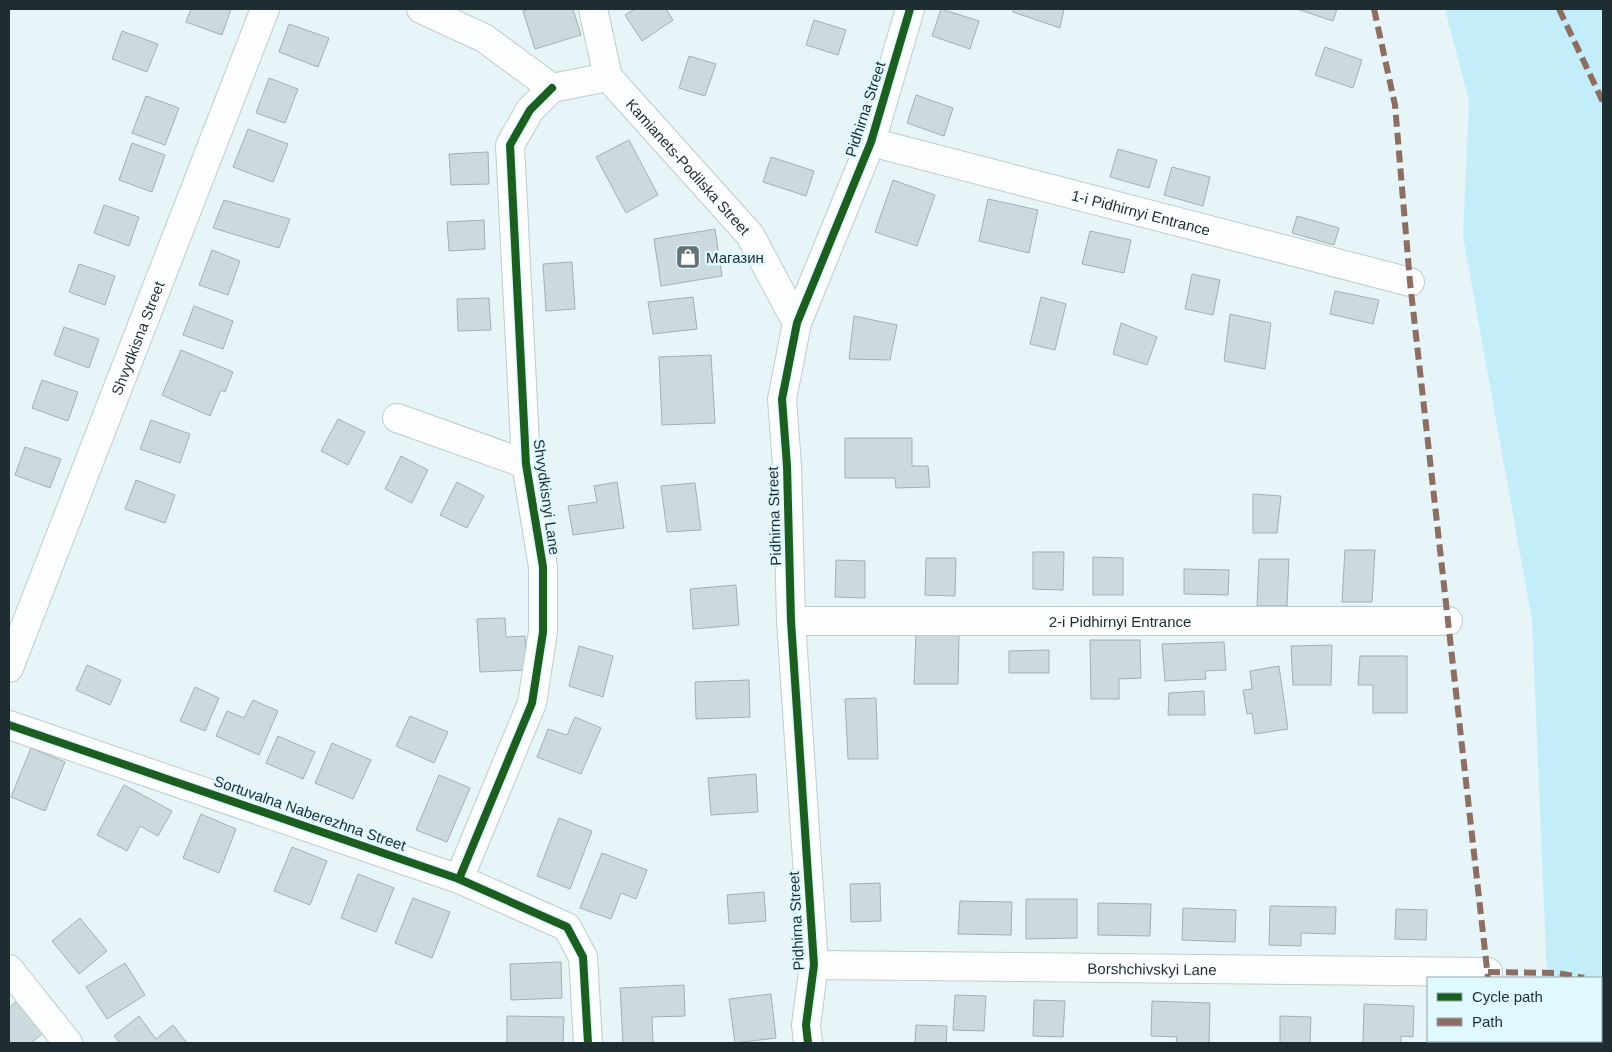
<svg xmlns="http://www.w3.org/2000/svg" width="1612" height="1052" viewBox="0 0 1612 1052" font-family="Arial,sans-serif">
  <rect width="100%" height="100%" fill="#e7f4f8"/>
  <!-- green -->
  <polygon fill="#c3edf9" points="1445,9 1603,9 1603,1043 1550,1043 1550,1041 1601,1041 1601,978 1547,978 1532,620 1463,236 1469,101"/>
  <!-- building -->
  <g fill="#ccd9dd" stroke="#a2afb3">
    <polygon points="191,9 231,9 222,35 186,22"/>
    <polygon points="530,9 573,9 581,35 535,49 523,11"/>
    <polygon points="635,9 666,9 673,20 642,41 625,15"/>
    <polygon points="941,9 979,21 970,49 932,36"/>
    <polygon points="1013,9 1064,9 1060,28 1013,12"/>
    <polygon points="1297,9 1337,9 1333,21"/>
    <polygon points="814,20 846,30 838,55 806,45"/>
    <polygon points="289,24 329,38 318,67 279,52"/>
    <polygon points="122,31 158,44 147,72 112,59"/>
    <polygon points="1325,47 1362,60 1353,88 1315,75"/>
    <polygon points="689,56 716,64 705,96 679,88"/>
    <polygon points="269,78 298,89 285,123 256,113"/>
    <polygon points="916,95 953,108 944,136 907,123"/>
    <polygon points="146,96 179,108 165,145 132,133"/>
    <polygon points="248,129 288,144 273,182 233,167"/>
    <polygon points="629,140 658,195 626,213 596,157"/>
    <polygon points="132,143 165,155 152,192 119,180"/>
    <polygon points="1118,149 1157,160 1149,188 1110,177"/>
    <polygon points="488,152 489,184 451,185 449,154"/>
    <polygon points="771,157 814,171 806,196 763,182"/>
    <polygon points="1172,167 1210,177 1203,206 1164,195"/>
    <polygon points="893,180 935,195 917,246 875,232"/>
    <polygon points="988,199 1038,210 1029,253 979,241"/>
    <polygon points="224,200 290,219 279,248 213,228"/>
    <polygon points="104,205 139,217 129,246 94,233"/>
    <polygon points="1297,216 1339,228 1334,245 1292,233"/>
    <polygon points="484,220 485,249 449,251 447,222"/>
    <polygon points="715,229 722,276 661,286 654,239"/>
    <polygon points="1090,231 1131,240 1124,273 1082,264"/>
    <polygon points="212,250 240,261 228,295 199,285"/>
    <polygon points="572,262 575,309 546,311 543,264"/>
    <polygon points="79,264 115,276 105,305 69,292"/>
    <polygon points="1192,274 1220,280 1213,315 1185,309"/>
    <polygon points="1335,291 1379,300 1373,324 1330,314"/>
    <polygon points="693,297 697,329 653,334 648,302"/>
    <polygon points="1041,297 1066,304 1055,350 1030,344"/>
    <polygon points="489,298 491,330 458,331 457,299"/>
    <polygon points="194,306 233,321 223,349 183,335"/>
    <polygon points="1230,314 1271,323 1265,369 1224,361"/>
    <polygon points="854,316 897,325 890,360 849,359"/>
    <polygon points="1121,323 1157,337 1147,365 1113,354"/>
    <polygon points="64,327 99,339 89,368 54,355"/>
    <polygon points="181,350 233,372 225,392 221,390 210,416 162,395"/>
    <polygon points="711,355 715,423 662,425 659,357"/>
    <polygon points="42,380 78,392 68,421 32,408"/>
    <polygon points="338,419 365,432 348,465 321,451"/>
    <polygon points="151,420 190,434 180,463 140,449"/>
    <polygon points="845,438 912,438 912,466 928,466 930,487 896,488 895,478 845,478"/>
    <polygon points="25,447 61,459 50,488 15,475"/>
    <polygon points="401,456 428,470 412,503 385,489"/>
    <polygon points="136,480 175,495 165,523 125,509"/>
    <polygon points="457,482 484,496 467,528 440,515"/>
    <polygon points="617,482 624,528 573,535 568,506 597,502 594,486"/>
    <polygon points="695,483 701,530 667,532 661,486"/>
    <polygon points="1253,494 1281,496 1277,533 1253,533"/>
    <polygon points="1345,550 1375,550 1372,602 1342,602"/>
    <polygon points="1033,552 1064,552 1063,590 1033,589"/>
    <polygon points="1093,557 1123,558 1123,595 1093,595"/>
    <polygon points="926,558 956,558 955,596 925,595"/>
    <polygon points="1259,559 1289,559 1287,606 1257,606"/>
    <polygon points="836,560 865,561 865,598 835,597"/>
    <polygon points="1184,569 1229,570 1228,595 1184,594"/>
    <polygon points="736,585 739,625 693,629 690,589"/>
    <polygon points="505,618 506,637 525,636 527,670 480,672 477,619"/>
    <polygon points="916,634 959,634 958,684 914,684"/>
    <polygon points="1090,640 1140,640 1141,678 1119,679 1119,699 1091,699"/>
    <polygon points="1224,642 1226,670 1205,671 1206,679 1165,681 1162,644"/>
    <polygon points="1332,645 1331,685 1293,685 1291,646"/>
    <polygon points="579,646 613,656 603,697 569,686"/>
    <polygon points="1049,650 1049,673 1009,673 1009,651"/>
    <polygon points="1360,656 1407,656 1407,713 1373,713 1373,685 1358,685"/>
    <polygon points="87,665 121,680 110,705 76,690"/>
    <polygon points="1279,666 1288,729 1255,734 1252,713 1247,714 1243,690 1252,689 1250,671"/>
    <polygon points="749,680 750,717 696,719 695,682"/>
    <polygon points="195,687 219,698 205,731 180,721"/>
    <polygon points="1204,691 1205,715 1168,715 1169,693"/>
    <polygon points="876,698 878,759 848,759 845,699"/>
    <polygon points="253,700 278,711 259,755 216,736 227,711 244,718"/>
    <polygon points="410,716 448,732 434,763 396,746"/>
    <polygon points="575,717 601,728 581,774 537,757 548,729 567,735"/>
    <polygon points="278,736 315,752 303,779 266,763"/>
    <polygon points="332,743 371,760 353,799 315,783"/>
    <polygon points="31,748 65,762 45,811 11,797"/>
    <polygon points="756,774 758,812 711,815 708,778"/>
    <polygon points="439,775 470,788 447,842 416,830"/>
    <polygon points="124,785 172,811 158,836 140,826 127,851 97,835"/>
    <polygon points="201,814 236,829 219,873 183,858"/>
    <polygon points="559,818 592,831 570,889 537,876"/>
    <polygon points="292,847 327,861 310,905 274,891"/>
    <polygon points="602,853 647,870 636,899 621,893 611,919 580,908"/>
    <polygon points="358,874 394,888 376,932 341,918"/>
    <polygon points="880,883 881,921 851,922 850,884"/>
    <polygon points="764,892 766,921 729,924 727,895"/>
    <polygon points="413,898 450,912 432,958 395,943"/>
    <polygon points="1026,899 1077,899 1077,938 1026,939"/>
    <polygon points="960,901 1012,902 1011,935 958,934"/>
    <polygon points="1098,903 1151,904 1150,936 1098,935"/>
    <polygon points="1270,906 1336,907 1335,934 1301,933 1301,946 1269,945"/>
    <polygon points="1183,908 1236,910 1235,942 1182,940"/>
    <polygon points="1396,909 1427,910 1426,940 1395,939"/>
    <polygon points="80,918 107,951 79,974 52,941"/>
    <polygon points="561,962 562,998 511,1000 510,964"/>
    <polygon points="125,963 145,995 107,1019 86,987"/>
    <polygon points="684,985 685,1016 652,1017 653,1043 623,1043 620,988"/>
    <polygon points="771,994 776,1038 735,1043 729,999"/>
    <polygon points="955,995 986,996 984,1031 953,1030"/>
    <polygon points="1034,1000 1065,1001 1063,1037 1033,1036"/>
    <polygon points="17,1001 43,1033 31,1043 9,1043 9,1008"/>
    <polygon points="1152,1001 1210,1003 1209,1043 1176,1043 1177,1037 1151,1036"/>
    <polygon points="1364,1004 1414,1006 1413,1037 1401,1036 1401,1043 1363,1043"/>
    <polygon points="139,1016 156,1039 173,1025 187,1043 120,1043 114,1036"/>
    <polygon points="507,1016 564,1017 563,1043 507,1043"/>
    <polygon points="1280,1016 1311,1017 1310,1043 1280,1043"/>
    <polygon points="916,1025 947,1026 946,1043 915,1043"/>
  </g>
  <g fill="none" stroke-linecap="round" stroke-linejoin="round">
    <defs>
      <g id="minor">
        <polyline points="421,9 484,38 552,88 608,77"/>
        <path id="s1" d="M593 9 608 77 750 235 797 323"/>
        <path id="s2" d="M871 142 1410 282"/>
        <polyline points="397,418 526,464"/>
        <path id="s3" d="M791 621H1448"/>
        <path id="s4" d="M9 668 265 9"/>
        <polyline points="9,725 459,879 567,927 583,957 588,1043"/>
        <polyline points="459,879 532,703 543,632 543,567 526,464 510,145 530,110 552,88"/>
        <path id="s5" d="M814 965 1488 972"/>
        <polyline points="9,969 68,1043"/>
        <polyline points="808,1043 806,1025 814,965 791,621 787,466 782,399 797,323 871,142 910,9"/>
      </g>
    </defs>
    <!-- minor casing -->
    <use href="#minor" stroke="#becccf" stroke-width="30"/>
    <!-- minor -->
    <use href="#minor" stroke="#fbfdfe" stroke-width="28"/>
    <!-- quiet -->
    <g stroke="#8d6e63" stroke-width="6" stroke-dasharray="12 6" stroke-linecap="butt">
      <polyline points="1374,9 1395,105 1410,282 1488,978"/>
      <polyline points="1559,9 1603,102"/>
      <polyline points="1488,972 1558,973 1584,978"/>
      <polyline points="1601,982 1603,982"/>
      <polyline points="1493,1041 1493,1043"/>
    </g>
    <defs>
      <g id="cycleway">
        <polyline points="9,725 459,879 567,927 583,957 588,1043"/>
        <polyline points="459,879 532,703 543,632 543,567 526,464 510,145 530,110 552,88"/>
        <polyline points="808,1043 806,1025 814,965 791,621 787,466 782,399 797,323 871,142 910,9"/>
      </g>
    </defs>
    <!-- cycleway casing -->
    <use href="#cycleway" stroke="#e0f8ff" stroke-width="11"/>
    <!-- cycleway -->
    <use href="#cycleway" stroke="#1b5e20" stroke-width="8"/>
  </g>
  <!-- icons -->
  <defs>
    <symbol id="shop-square" viewBox="-11 -11 22 22"><rect x="-9" y="-9" width="18" height="18" rx="4" fill="#647377" stroke="#e0f8ff"/><path d="M-5-2.5h2.3a2.7 3.5 0 0 1 5.4 0H5L5.5 6h-11ZM-1.5-2.5h3a1.5 2.3 0 0 0-3 0Z" fill="#fff"/></symbol>
  </defs>
  <g fill-rule="evenodd">
    <use href="#shop-square" x="674" y="243" width="28" height="28"/>
  </g>
  <g text-anchor="middle" dominant-baseline="central" stroke-width="5" stroke-linejoin="round" paint-order="stroke">
    <!-- street labels -->
    <g font-size="15" fill="#1d2d31" stroke="#e0f8ff">
      <text transform="translate(865 109) rotate(-72)">Pidhirna Street</text>
      <text stroke="none"><textPath href="#s1" startOffset="190">Kamianets-Podilska Street</textPath></text>
      <text stroke="none"><textPath href="#s2" startOffset="279">1-i Pidhirnyi Entrance</textPath></text>
      <text stroke="none"><textPath href="#s4" startOffset="354">Shvydkisna Street</textPath></text>
      <text transform="translate(547 497) rotate(82)">Shvydkisnyi Lane</text>
      <text transform="translate(774 516) rotate(-92)">Pidhirna Street</text>
      <text stroke="none"><textPath href="#s3" startOffset="329">2-i Pidhirnyi Entrance</textPath></text>
      <text transform="translate(310 813) rotate(19)">Sortuvalna Naberezhna Street</text>
      <text transform="translate(796 921) rotate(-93)">Pidhirna Street</text>
      <text stroke="none"><textPath href="#s5" startOffset="338">Borshchivskyi Lane</textPath></text>
    </g>
    <!-- poi labels -->
    <g font-size="15" fill="#1d2d31" stroke="#e0f8ff" text-anchor="start">
      <text x="706" y="257">Магазин</text>
    </g>
  </g>
  <!-- border -->
  <rect width="1612" height="1052" fill="none" stroke="#1d2d31" stroke-width="20"/>
  <!-- legend -->
  <rect x="1427" y="977" width="175" height="65" fill="#e0f8ff" stroke="#92a7ad"/>
  <rect x="1437" y="993" width="25" height="8" fill="#1b5e20" stroke="#92a7ad"/>
  <text x="1472" y="1002" font-size="15" fill="#1d2d31">Cycle path</text>
  <rect x="1437" y="1018" width="25" height="8" fill="#8d6e63" stroke="#92a7ad"/>
  <text x="1472" y="1027" font-size="15" fill="#1d2d31">Path</text>
</svg>
